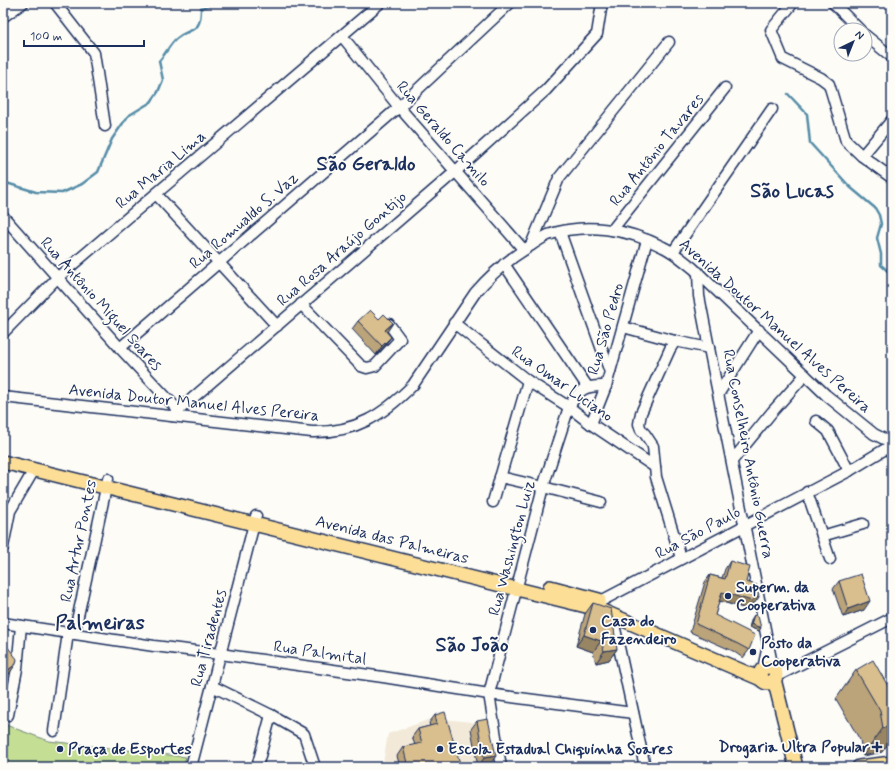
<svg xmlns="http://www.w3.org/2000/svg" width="895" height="770" viewBox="0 0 895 770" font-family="Mynerve,sans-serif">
  <rect width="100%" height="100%" fill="#fdfcf7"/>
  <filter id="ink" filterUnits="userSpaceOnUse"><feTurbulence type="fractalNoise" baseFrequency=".025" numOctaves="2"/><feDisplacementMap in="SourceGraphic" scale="8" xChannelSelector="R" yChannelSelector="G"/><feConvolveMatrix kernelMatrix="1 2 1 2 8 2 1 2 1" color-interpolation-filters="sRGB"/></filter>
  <g filter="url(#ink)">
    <!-- built -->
    <polygon fill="#f2e9d8" points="434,718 490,724 496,766 492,767 384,767 383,763 388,734"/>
    <!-- green -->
    <polygon fill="#c4de94" stroke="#708679" points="3,724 49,741 186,757 183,767 3,767"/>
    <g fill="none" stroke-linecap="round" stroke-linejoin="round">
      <!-- stream -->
      <g stroke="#548ca7" stroke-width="2.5">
        <polyline points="229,3 236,5 248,3"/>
        <polyline points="255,3 260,3"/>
        <polyline points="788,94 807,114 810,143 850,187 875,208 879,215 881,224 877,238 881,254 881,265 892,275"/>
        <path d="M3 182 36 192 62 193 82 184 98 172 112 139 121 126 128 116 151 102 158 92 163 80 159 61C165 55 170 44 176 39 191 26 201 35 201 8L217 3"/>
      </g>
      <defs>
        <g id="minor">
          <polyline points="55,3 94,53 105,126"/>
          <polyline points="793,3 771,30 783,59 821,78 829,84 846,141 862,156 892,178"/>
          <polyline points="833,3 860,30"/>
          <polyline points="3,17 23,3"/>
          <polyline points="865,35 892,57"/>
          <polyline points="342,36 399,107 524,250"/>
          <polyline points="862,156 892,120"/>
          <polyline points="156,194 277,326"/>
          <polyline points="3,216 120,348 179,411"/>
          <polyline points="612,230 725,88"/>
          <polyline points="560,232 610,372"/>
          <polyline points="531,245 559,178 669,42"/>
          <polyline points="673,252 772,109"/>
          <polyline points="504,264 587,386"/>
          <polyline points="698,272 699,296 709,348 773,669"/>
          <polyline points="301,304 361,366 367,368 375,366 400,339 389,324"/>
          <polyline points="454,323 528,381 569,407 591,424 655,467"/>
          <polyline points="623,327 675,341 709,348"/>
          <polyline points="3,333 57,278 380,3"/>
          <polyline points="675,341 670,349 641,413 639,424 641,430 645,434 653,446 656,477 681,558"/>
          <polyline points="120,348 399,107 510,3"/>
          <polyline points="719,393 759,330"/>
          <path d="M3 397 312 432C356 433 383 415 413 385L475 293C491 274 509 259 530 246 536 242 542 238 548 235 586 222 628 229 663 247 674 252 684 261 693 268L826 395 874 434 892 443"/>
          <polyline points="172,416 456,171 546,90 597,34 602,3"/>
          <polyline points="816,421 828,431 849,471"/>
          <polyline points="591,424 606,386 647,240"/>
          <polyline points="732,461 772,412 805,375"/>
          <polyline points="500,477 543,487 601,502"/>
          <polyline points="807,492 830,559"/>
          <polyline points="493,502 528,381"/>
          <polyline points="822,536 863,524"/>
          <polyline points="3,547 10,511 34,470"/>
          <polyline points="601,601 849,471 892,445"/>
          <polyline points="612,615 645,767"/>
          <polyline points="3,623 154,646 220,654 383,677 489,694 633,713"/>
          <polyline points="74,634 108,479"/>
          <polyline points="763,669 767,650"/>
          <polyline points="775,677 892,618"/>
          <polyline points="212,686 271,715 304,734 315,767"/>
          <polyline points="8,715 17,669 21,626"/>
          <polyline points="54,731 68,633"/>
          <polyline points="191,767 256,516"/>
          <polyline points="257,767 271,715"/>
          <path d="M501 767 489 694 543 487 569 407C579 389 585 385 606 386"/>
        </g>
        <g id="major">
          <polyline points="3,462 598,609 763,680"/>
          <polyline points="550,587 599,600"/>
          <circle cx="768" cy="675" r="8"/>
          <polyline points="774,679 796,767"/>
          <polyline points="859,767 892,763"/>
        </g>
      </defs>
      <!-- minor casing -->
      <use href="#minor" stroke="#1b2f5e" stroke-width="13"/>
      <!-- major casing -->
      <use href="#major" stroke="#1b2f5e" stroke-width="16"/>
      <!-- minor -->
      <use href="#minor" stroke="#fdfcf7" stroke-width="10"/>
      <!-- major -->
      <use href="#major" stroke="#fcde96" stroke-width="13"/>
    </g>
    <!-- wall -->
    <g fill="#bba37a" stroke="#1b2f5e">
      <polygon points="358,321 387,332 391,337 385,345 376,355 352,329"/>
      <polygon points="730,561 746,582 754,604 751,604 747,609 719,601 715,615 749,650 743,658 733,651 690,632 705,582 710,575 722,578 725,569"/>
      <polygon points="839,581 864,610 843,617 833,589"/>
      <polygon points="593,603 617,649 609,660 596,663 593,652 576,646 585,614"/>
      <polygon points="754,615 759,631 749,627 752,618"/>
      <polygon points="856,670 892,693 882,752 863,756 860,740 836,699"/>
      <polygon points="435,715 461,767 400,767 397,756 403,747 415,745 412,737 418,729 430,726 429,723"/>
      <polygon points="477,721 490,764 478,767 471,729"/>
      <polygon points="890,756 892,756 892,767 883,767"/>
    </g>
    <!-- shaded-wall -->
    <g fill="#988563" stroke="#1b2f5e">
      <polygon points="393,323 387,332 385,330"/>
      <polygon points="391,337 385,345 376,355 382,346"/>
      <polygon points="722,592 755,596 759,597 754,604 751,604 747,609 716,600"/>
      <polygon points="870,601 864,610 843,617 848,609"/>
      <polygon points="751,624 761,628 759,631 749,627"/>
      <polygon points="584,635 601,641 593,652 576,646"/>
      <polygon points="617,649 609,660 596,663 604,651"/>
      <polygon points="16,664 9,674 3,679 3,675 4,673"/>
      <polygon points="892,726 892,739 882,752 863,756 883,728"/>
      <polygon points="496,756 490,764 478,767 484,758"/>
    </g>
    <!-- building -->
    <g fill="#d9be8e" stroke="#1b2f5e">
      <polygon points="370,310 379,319 384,314 393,323 385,330 391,337 382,346 358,321"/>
      <polygon points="730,561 750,567 746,582 757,585 759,597 755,596 752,601 722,592 715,615 755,635 749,650 738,644 696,624 710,575 725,579"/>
      <polygon points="861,574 870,601 848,609 839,581"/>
      <polygon points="593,603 611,609 617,649 604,651 601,641 584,635"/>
      <polygon points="754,615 758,616 761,628 751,624"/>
      <polygon points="3,641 17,659 16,664 4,673 3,671"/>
      <polygon points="873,660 892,693 892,726 883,728 880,711 856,670"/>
      <polygon points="3,695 6,700 3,702"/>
      <polygon points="445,712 461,767 408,767 403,747 422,743 418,729 437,724 435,715"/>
      <polygon points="488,719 496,756 484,758 477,721"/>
      <polygon points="890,756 892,756 892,764"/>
    </g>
  </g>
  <!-- markers -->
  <g fill="#1b2f5e" stroke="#fdfcf7" stroke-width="1.5">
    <circle cx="728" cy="596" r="4"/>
    <circle cx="593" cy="630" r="4"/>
    <circle cx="753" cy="652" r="4"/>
    <path d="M875 741h4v4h4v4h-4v4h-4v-4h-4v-4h4z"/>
    <circle cx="60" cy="749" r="4"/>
    <circle cx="440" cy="749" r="4"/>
  </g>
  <g text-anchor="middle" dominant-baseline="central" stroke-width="3.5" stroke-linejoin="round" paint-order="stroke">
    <!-- street labels -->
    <g font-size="16" fill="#1b2f5e" stroke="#fdfcf7">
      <text transform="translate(443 134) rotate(49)">Rua Geraldo Camilo</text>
      <text transform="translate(657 150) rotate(-51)">Rua Antônio Tavares</text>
      <text transform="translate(161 170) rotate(-40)">Rua Maria Lima</text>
      <text transform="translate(244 221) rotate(-41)">Rua Romualdo S. Vaz</text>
      <text transform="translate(342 249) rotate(-41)">Rua Rosa Araújo Gontijo</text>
      <text transform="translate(101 304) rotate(48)">Rua Antônio Miguel Soares</text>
      <text transform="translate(775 326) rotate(42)">Avenida Doutor Manuel Alves Pereira</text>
      <text transform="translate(606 329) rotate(-74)">Rua São Pedro</text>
      <text transform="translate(562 384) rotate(35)">Rua Omar Luciano</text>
      <text transform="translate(194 403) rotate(6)">Avenida Doutor Manuel Alves Pereira</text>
      <text transform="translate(748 454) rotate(79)">Rua Conselheiro Antônio Guerra</text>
      <text transform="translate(698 533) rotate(-28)">Rua São Paulo</text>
      <text transform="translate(392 540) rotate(14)">Avenida das Palmeiras</text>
      <text transform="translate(79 541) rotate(-78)">Rua Artur Pontes</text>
      <text transform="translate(512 548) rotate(-75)">Rua Washington Luiz</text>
      <text transform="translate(209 638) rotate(-75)">Rua Tiradentes</text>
      <text transform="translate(320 653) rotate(8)">Rua Palmital</text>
    </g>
    <!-- poi labels -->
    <g font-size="16" font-weight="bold" fill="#1b2f5e" stroke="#fdfcf7" text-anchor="start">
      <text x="736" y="587">Superm. da<tspan x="736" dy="18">Cooperativa</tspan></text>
      <text x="601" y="621">Casa do<tspan x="601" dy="18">Fazendeiro</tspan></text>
      <text x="761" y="643">Posto da<tspan x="761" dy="18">Cooperativa</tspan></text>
      <text x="869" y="747" text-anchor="end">Drogaria Ultra Popular</text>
      <text x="68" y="749">Praça de Esportes</text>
      <text x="448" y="749">Escola Estadual Chiquinha Soares</text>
    </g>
    <!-- district labels -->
    <g font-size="20" font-weight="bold" fill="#1b2f5e" stroke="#fdfcf7">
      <text x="366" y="164">São Geraldo</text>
      <text x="792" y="191">São Lucas</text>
      <text x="100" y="623">Palmeiras</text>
      <text x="472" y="645">São João</text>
    </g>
  </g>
  <!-- margin -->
  <rect width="895" height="770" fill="none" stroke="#fdfcf7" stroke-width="16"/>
  <rect x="8" y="8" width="879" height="754" fill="none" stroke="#1b2f5e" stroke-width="1.5" filter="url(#ink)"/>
  <!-- north arrow -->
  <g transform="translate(853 42) rotate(43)"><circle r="19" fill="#fdfcf7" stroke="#a3aaba"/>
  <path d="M0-3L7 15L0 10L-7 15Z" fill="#1b2f5e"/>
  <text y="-6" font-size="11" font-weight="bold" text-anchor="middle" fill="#1b2f5e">N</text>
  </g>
  <!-- scale -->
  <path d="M24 40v6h120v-6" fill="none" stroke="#1b2f5e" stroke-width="2"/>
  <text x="30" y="40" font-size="12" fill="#1b2f5e" stroke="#fdfcf7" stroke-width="3" paint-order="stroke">100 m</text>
</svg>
